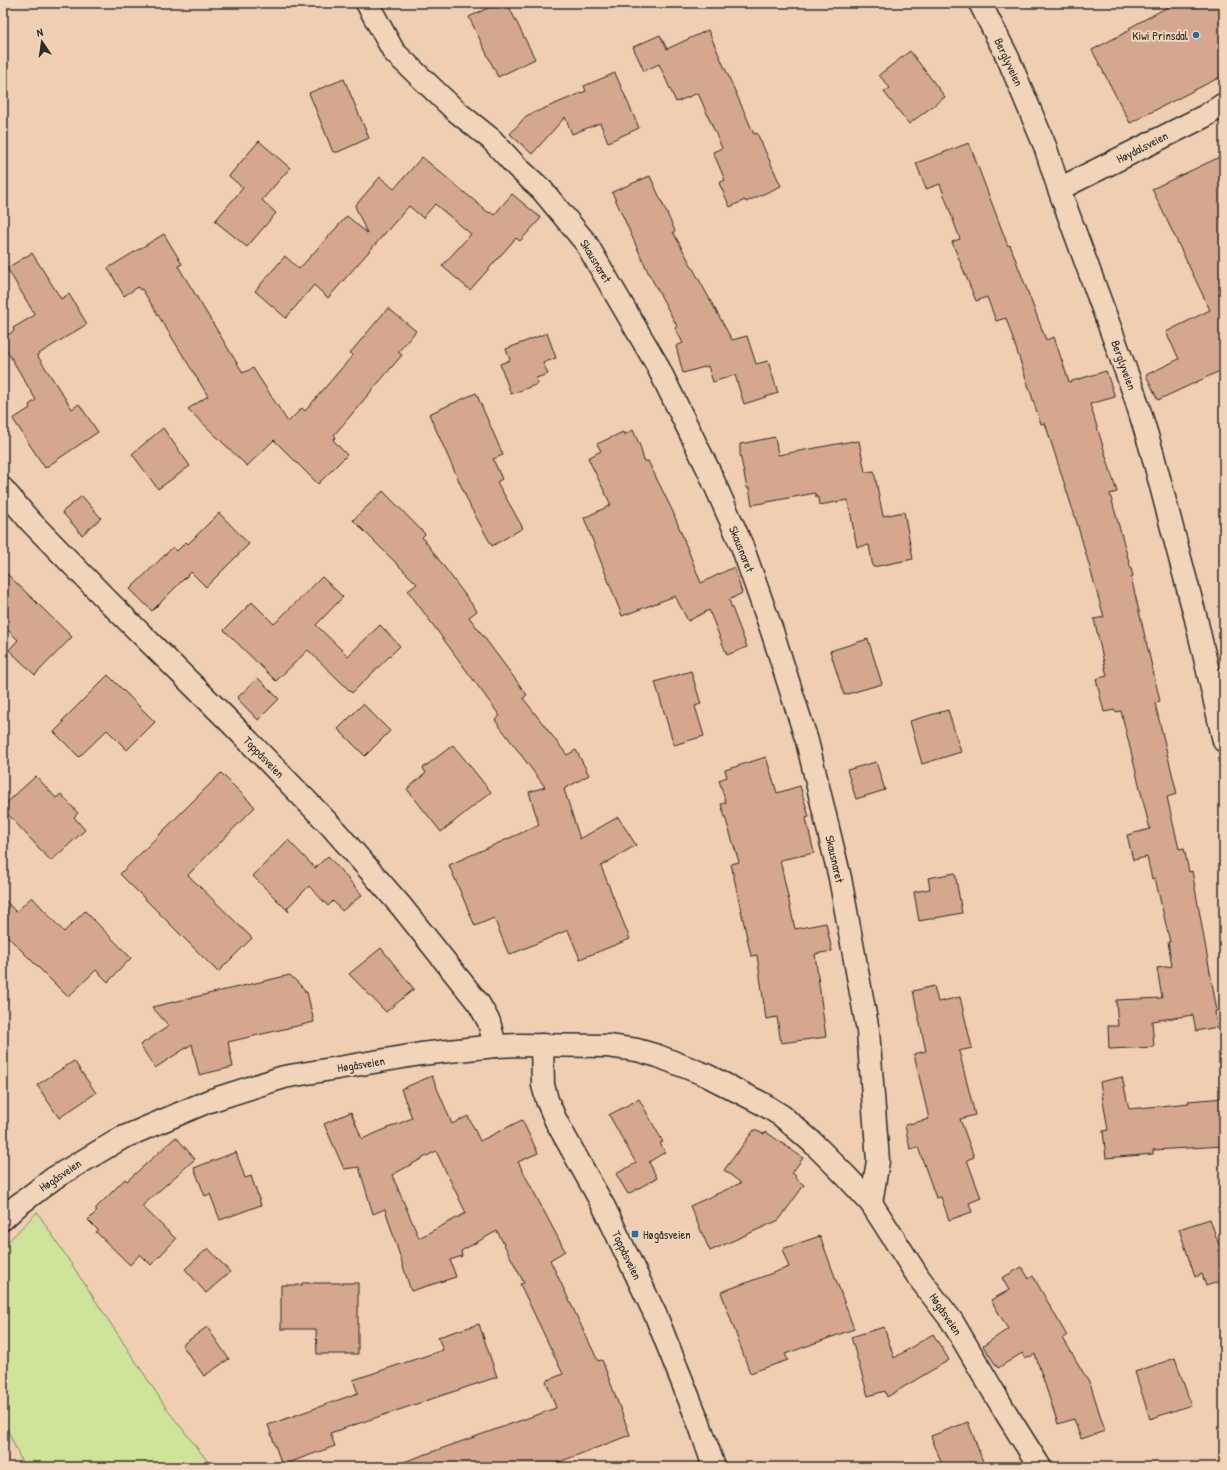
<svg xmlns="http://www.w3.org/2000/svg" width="1227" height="1470" viewBox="0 0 1227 1470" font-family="'Patrick Hand',sans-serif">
  <rect width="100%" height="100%" fill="#efceb2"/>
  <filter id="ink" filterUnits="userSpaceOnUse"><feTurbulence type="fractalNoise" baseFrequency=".025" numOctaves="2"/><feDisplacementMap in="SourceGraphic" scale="8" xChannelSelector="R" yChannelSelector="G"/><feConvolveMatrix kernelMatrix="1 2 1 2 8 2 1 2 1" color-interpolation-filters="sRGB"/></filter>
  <g filter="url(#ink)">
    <!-- green -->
    <polygon fill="#cee499" stroke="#7c8862" points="37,1212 169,1412 212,1467 24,1467 3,1419 3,1247"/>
    <!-- building -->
    <g fill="#d6a78f" stroke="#2b2b2b" fill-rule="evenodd">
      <polygon points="498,3 507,3 535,59 498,77 469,17"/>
      <polygon points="1175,3 1224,3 1224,75 1130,123 1092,50 1130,30 1129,28"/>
      <polygon points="708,30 754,134 757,133 781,186 746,202 745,200 730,207 719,183 725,180 713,152 722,148 698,93 676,102 659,64 644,71 633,47 660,35 667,49"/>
      <polygon points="910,51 945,97 909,124 884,92 890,88 879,75"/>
      <polygon points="615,73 639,128 608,142 600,123 572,134 565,117 532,154 510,134 526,116 586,91 584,86"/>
      <polygon points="344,79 369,138 338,152 333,152 309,93"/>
      <polygon points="259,141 290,168 262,200 276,213 247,247 215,221 243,188 229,176"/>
      <polygon points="969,143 1008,246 1010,245 1046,340 1054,337 1069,382 1106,371 1115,397 1090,404 1117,492 1110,494 1133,576 1131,577 1160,701 1155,703 1177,794 1167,797 1179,849 1184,848 1189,872 1192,871 1217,1011 1215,1011 1217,1027 1196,1031 1193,1015 1152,1021 1154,1047 1109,1049 1108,1026 1118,1026 1116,1000 1162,998 1157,968 1172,966 1168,942 1170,942 1155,878 1152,879 1147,857 1133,860 1127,835 1150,829 1121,711 1115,712 1115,710 1104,712 1096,679 1107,676 1094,619 1104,617 1077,523 1045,423 1041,424 1006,318 996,321 987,297 976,301 952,242 960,239 940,184 926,189 916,163"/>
      <polygon points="1224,155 1224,369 1158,400 1146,375 1179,359 1166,332 1210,310 1152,189"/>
      <polygon points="422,157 489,213 490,212 494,215 512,194 541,218 520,241 516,238 470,290 442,266 471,234 435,204 423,218 409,206 328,298 314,285 286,318 255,291 285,256 299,269 347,216 367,233 355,206 380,177 394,189"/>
      <polygon points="650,176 675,231 673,232 732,340 747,336 756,364 768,361 778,393 744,404 735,375 713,382 708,366 683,373 676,346 683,343 675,328 677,326 648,272 612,192"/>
      <polygon points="164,234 182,264 178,266 243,373 253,368 288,422 302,408 305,411 353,355 350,353 388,308 416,331 398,352 402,355 334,435 336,437 333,440 347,455 318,484 274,440 247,466 188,409 208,396 142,289 140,290 138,287 124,296 108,268"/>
      <polygon points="32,253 61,299 69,294 87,324 37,355 72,409 79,404 98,432 45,468 13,419 30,408 29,405 36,400 3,344 3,338 14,331 13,328 35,315 7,268"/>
      <polygon points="547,333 556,358 543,363 548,374 536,378 538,384 511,394 500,364 510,360 506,349"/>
      <polygon points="476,393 503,455 493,459 502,479 497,482 523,528 492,546 471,508 429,414"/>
      <polygon points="163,428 190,466 158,489 132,454"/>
      <polygon points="633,430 640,446 644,461 648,461 673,512 701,583 734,567 742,593 729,600 747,647 727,655 709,610 688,621 675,596 622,616 584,518 611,505 588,458 601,451 597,444 623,432 624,435"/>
      <polygon points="775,437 778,455 853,441 853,442 859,441 865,472 874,471 883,516 904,512 913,559 873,567 869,545 857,547 848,500 819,505 818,497 816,497 815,493 752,505 749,488 747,488 740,454 740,444"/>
      <polygon points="383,491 425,534 422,537 477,611 469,617 527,695 523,698 567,755 576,750 589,775 564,789 580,839 618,817 636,845 601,866 630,939 580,959 568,930 509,955 494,918 475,926 449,865 539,825 529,792 545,787 495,720 500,716 408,591 417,584 353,520"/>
      <polygon points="82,496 101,518 82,535 62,512"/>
      <polygon points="219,513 249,544 206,587 191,572 152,611 130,589 173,547 177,551 186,542 188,544"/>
      <polygon points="3,570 72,637 35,675 9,650 18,640 3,625"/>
      <polygon points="322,577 343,597 316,625 348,656 380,625 400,646 352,693 308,650 276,681 224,630 252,602 274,624"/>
      <polygon points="868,639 882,684 844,695 830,651"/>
      <polygon points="691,671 701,704 695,706 704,736 674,745 655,682"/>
      <polygon points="108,675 155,722 127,750 107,730 79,757 54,732 64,722 62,721"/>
      <polygon points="258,678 279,699 258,720 237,698"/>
      <polygon points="363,704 390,731 365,756 338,729"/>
      <polygon points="948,710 961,752 922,764 910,721"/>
      <polygon points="453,745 491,792 441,832 407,789 426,773 423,768"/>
      <polygon points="766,757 777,793 800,786 809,817 806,818 814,853 780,860 795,929 826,923 832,951 815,954 826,1037 781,1043 777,1017 766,1019 757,955 751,956 731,864 739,862 721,804 726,803 719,780 727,777 725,770"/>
      <polygon points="876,762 885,790 856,799 847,770"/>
      <polygon points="221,773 255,807 188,875 252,938 218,972 120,874"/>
      <polygon points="36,776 56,798 61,794 78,813 74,817 85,830 51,861 3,809 3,806"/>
      <polygon points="288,840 315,868 328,856 362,895 342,911 333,901 328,906 309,886 287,908 289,912 253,876"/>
      <polygon points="955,873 962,913 919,921 914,892 930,889 928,878"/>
      <polygon points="32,897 64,932 85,911 131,958 108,982 96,970 68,997 3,932 3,898 16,912"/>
      <polygon points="381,948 414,989 386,1012 349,974"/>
      <polygon points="290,975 304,989 305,992 307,992 314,1022 228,1042 233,1067 199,1075 192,1044 155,1068 140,1045 169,1026 152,1007"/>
      <polygon points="934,986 938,1002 960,997 972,1048 959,1051 975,1115 960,1119 974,1157 967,1160 981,1198 969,1203 972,1212 949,1220 941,1197 936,1198 918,1147 910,1149 905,1125 929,1119 914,1054 926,1051 913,991"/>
      <polygon points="74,1061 96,1093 59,1118 37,1085"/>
      <path d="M432 1076 452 1124 468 1116 480 1141 522 1120 538 1153 518 1162 565 1251 550 1260 598 1361 602 1360 630 1435 546 1467H398V1464L556 1408 546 1381 563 1374 520 1284 524 1283 497 1231 461 1251 462 1256 450 1260 456 1277 411 1291 385 1209 373 1214 359 1167 344 1169 324 1124 351 1112 362 1139 412 1118 401 1089ZM436 1151 466 1213 419 1238 392 1175Z"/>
      <polygon points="1122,1077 1129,1109 1189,1103 1188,1101 1224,1098 1224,1146 1153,1150 1153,1154 1106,1158 1103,1131 1108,1130 1100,1082"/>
      <polygon points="639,1099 663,1142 660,1143 665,1152 649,1162 657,1178 628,1194 616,1174 636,1163 609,1115"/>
      <polygon points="754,1130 764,1134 766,1132 803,1158 792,1173 796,1176 795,1178 804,1185 779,1220 710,1251 690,1206 741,1183 724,1170"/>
      <polygon points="176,1137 195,1159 142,1206 176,1239 151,1265 140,1254 130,1265 96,1232 98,1230 88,1220 97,1211 95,1209 125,1179 127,1181"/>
      <polygon points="236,1152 245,1178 251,1176 261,1205 220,1220 210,1194 205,1196 194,1168"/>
      <polygon points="1210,1219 1219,1245 1224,1244 1224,1280 1206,1286 1202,1274 1195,1277 1179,1229"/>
      <polygon points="820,1236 854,1329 785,1354 788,1360 750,1373 721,1292 789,1267 782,1249"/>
      <polygon points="208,1248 230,1272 206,1293 185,1269"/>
      <polygon points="1022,1267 1029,1279 1033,1276 1067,1336 1063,1338 1091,1386 1105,1431 1081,1439 1074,1419 1058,1424 1035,1354 1025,1359 1022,1353 998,1368 983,1346 1008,1329 991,1300 1009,1290 1002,1278"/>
      <polygon points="302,1283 358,1283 358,1354 317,1354 316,1329 281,1329 281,1285 302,1285"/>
      <polygon points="479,1324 497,1377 330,1433 335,1446 282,1465 268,1425 358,1393 353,1380 443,1350 438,1337"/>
      <polygon points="207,1327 229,1359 204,1376 182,1345"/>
      <polygon points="884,1327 894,1358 933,1334 949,1360 887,1397 885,1391 868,1396 851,1337"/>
      <polygon points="1175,1358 1191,1405 1150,1419 1135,1372"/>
      <polygon points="968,1422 985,1467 943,1467 931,1436"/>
    </g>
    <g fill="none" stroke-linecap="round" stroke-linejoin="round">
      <defs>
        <g id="minor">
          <polyline points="367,3 394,52 456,111 491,139 517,167 542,190 586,243 656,363 708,469 742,546 772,631 807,741 840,878 868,1031 878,1161 871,1203"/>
          <polyline points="980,3 1008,58 1045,146 1059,189 1134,393 1152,452 1196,619 1224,741"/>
          <polyline points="1059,189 1205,116 1224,104"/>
          <polyline points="3,489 30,521 109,602 230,722 331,826 401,906 479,1004 489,1022 495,1046"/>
          <polyline points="542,1045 543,1085 547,1100 556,1121 604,1207 656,1316 700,1426 714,1467"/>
        </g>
        <polyline id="tertiary" points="3,1219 17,1206 54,1178 122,1138 209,1101 284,1077 421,1054 495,1046 519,1045 608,1046 637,1050 658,1056 706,1075 763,1104 782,1116 813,1143 846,1176 871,1203 919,1278 952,1321 1006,1413 1040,1467"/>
      </defs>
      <!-- minor casing -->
      <use href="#minor" stroke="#2b2b2b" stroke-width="25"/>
      <!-- tertiary casing -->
      <use href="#tertiary" stroke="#2b2b2b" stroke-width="25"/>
      <!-- minor -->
      <use href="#minor" stroke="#f2d5b9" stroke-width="22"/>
      <!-- tertiary -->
      <use href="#tertiary" stroke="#f2d5b9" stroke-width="22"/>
    </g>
  </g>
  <!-- markers -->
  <g fill="#1f6fb2" stroke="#f2d5b9" stroke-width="1.5">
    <circle cx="1196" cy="35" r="4"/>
    <rect x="631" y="1230" width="8" height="8" rx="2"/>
  </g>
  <g text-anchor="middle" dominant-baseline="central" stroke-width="4" stroke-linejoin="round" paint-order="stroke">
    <!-- poi labels -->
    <g font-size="12" fill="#2b2b2b" stroke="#f2d5b9" text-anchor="end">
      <text x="1188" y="35">Kiwi Prinsdal</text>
      <text x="643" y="1234" text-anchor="start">Høgåsveien</text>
    </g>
    <!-- street labels -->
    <g font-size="12" fill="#2b2b2b" stroke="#f2d5b9">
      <text transform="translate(1009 62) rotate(65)">Berglyveien</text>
      <text transform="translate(1142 147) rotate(-27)">Høydalsveien</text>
      <text transform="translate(596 261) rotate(58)">Skausnaret</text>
      <text transform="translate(1124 365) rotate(70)">Berglyveien</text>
      <text transform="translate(742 549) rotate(68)">Skausnaret</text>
      <text transform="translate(264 757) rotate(46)">Toppåsveien</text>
      <text transform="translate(835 859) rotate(77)">Skausnaret</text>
      <text transform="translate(361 1064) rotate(-9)">Høgåsveien</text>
      <text transform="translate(60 1175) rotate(-34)">Høgåsveien</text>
      <text transform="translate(627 1255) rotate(64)">Toppåsveien</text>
      <text transform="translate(946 1314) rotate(56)">Høgåsveien</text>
    </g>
  </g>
  <!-- margin -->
  <rect width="1227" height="1470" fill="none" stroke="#f2d5b9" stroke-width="16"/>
  <rect x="8" y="8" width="1211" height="1454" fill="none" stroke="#2b2b2b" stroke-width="1.5" filter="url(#ink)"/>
  <!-- north arrow -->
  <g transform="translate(42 42) rotate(347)" stroke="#f2d5b9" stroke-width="3" paint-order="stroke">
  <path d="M0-3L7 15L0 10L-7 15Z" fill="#2b2b2b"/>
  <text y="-6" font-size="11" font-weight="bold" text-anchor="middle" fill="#2b2b2b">N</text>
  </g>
</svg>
